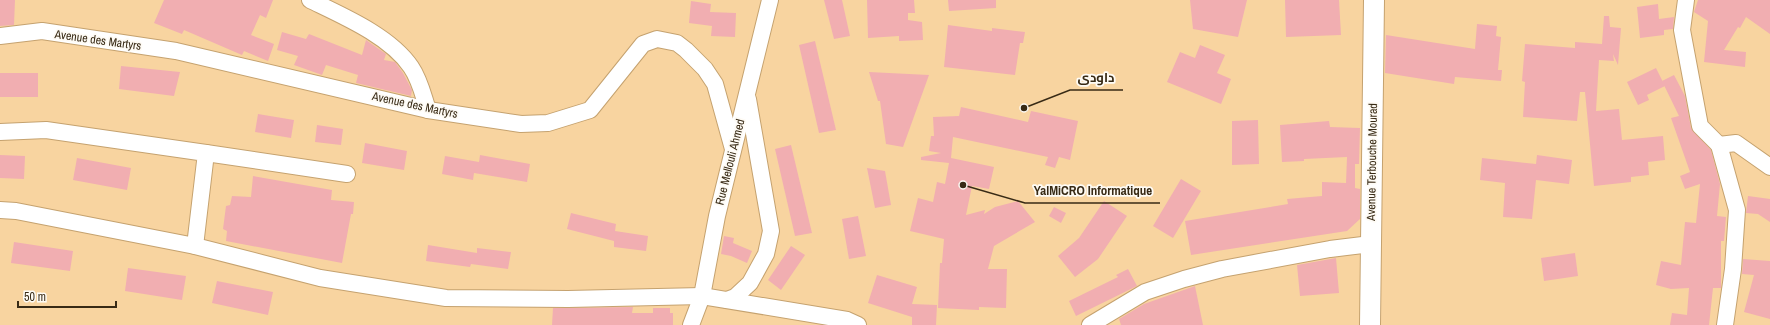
<svg xmlns="http://www.w3.org/2000/svg" width="1770" height="325" viewBox="0 0 1770 325" font-family="'Archivo Narrow',Cairo,sans-serif">
  <rect width="100%" height="100%" fill="#f8d4a0"/>
  <!-- building -->
  <g fill="#f1aeb1">
    <polygon points="0,0 15,0 14,25 0,26"/>
    <polygon points="164,0 273,0 266,18 260,15 251,35 274,44 268,61 244,51 242,55 184,30 182,34 154,23"/>
    <polygon points="824,0 842,0 850,36 834,39"/>
    <polygon points="867,0 914,0 915,13 908,13 908,20 922,22 923,40 899,41 899,36 868,38"/>
    <polygon points="948,0 996,0 996,8 949,11"/>
    <polygon points="1190,0 1247,0 1238,37 1193,29"/>
    <polygon points="1285,0 1339,0 1341,35 1286,37"/>
    <polygon points="1698,0 1770,0 1770,34 1746,17 1740,28 1738,27 1724,50 1746,52 1745,67 1704,62 1708,21 1694,12"/>
    <polygon points="691,1 711,4 710,12 736,13 735,37 711,36 712,26 689,23"/>
    <polygon points="1658,4 1659,19 1674,17 1673,29 1664,30 1664,35 1640,38 1637,7"/>
    <polygon points="1604,16 1609,16 1610,27 1621,28 1618,65 1613,54 1614,61 1599,60 1596,111 1619,109 1622,140 1663,136 1665,160 1648,162 1649,175 1631,177 1631,182 1594,186 1585,92 1580,92 1577,121 1523,117 1525,82 1522,81 1525,44 1575,48 1575,42 1602,44"/>
    <polygon points="1477,24 1497,26 1496,36 1501,37 1498,70 1502,70 1501,81 1455,77 1454,84 1385,73 1386,35 1475,49"/>
    <polygon points="948,25 992,31 992,28 1025,32 1023,43 1020,43 1015,75 944,67"/>
    <polygon points="282,32 306,39 309,34 362,55 366,40 386,54 384,60 395,62 403,73 412,90 411,96 356,83 358,75 326,65 322,75 294,65 298,56 277,50"/>
    <polygon points="815,41 836,130 819,133 799,45"/>
    <polygon points="1200,45 1225,55 1217,73 1231,79 1221,104 1167,82 1180,52 1195,58"/>
    <polygon points="121,66 180,72 174,96 119,89"/>
    <polygon points="1656,68 1665,86 1647,95 1649,100 1638,105 1627,82"/>
    <polygon points="869,72 929,75 903,147 886,144 880,101 878,101"/>
    <rect x="0" y="73" width="38" height="24"/>
    <polygon points="1674,75 1685,96 1691,128 1711,150 1720,184 1717,216 1726,217 1724,241 1721,241 1721,288 1713,288 1709,325 1670,325 1672,313 1687,315 1689,288 1671,289 1656,285 1661,261 1681,265 1685,222 1696,223 1700,184 1685,189 1680,176 1690,172 1671,118 1679,116 1662,81"/>
    <polygon points="961,107 1028,122 1031,111 1078,121 1070,160 1059,157 1055,168 1045,165 1048,157 953,137 951,158 994,167 989,189 972,186 966,215 985,210 984,214 995,207 1018,201 1035,222 994,246 988,269 1007,269 1006,308 979,307 979,310 938,308 940,263 942,263 944,239 910,231 918,198 933,202 937,182 945,184 949,163 921,160 921,157 941,153 929,151 931,136 934,136 933,117 959,116"/>
    <polygon points="258,114 294,120 291,138 255,132"/>
    <polygon points="1258,120 1259,164 1232,165 1232,121"/>
    <polygon points="1329,121 1330,127 1360,128 1359,164 1355,164 1355,188 1360,189 1360,219 1347,231 1191,255 1185,221 1288,204 1287,199 1322,196 1322,182 1346,183 1347,157 1304,159 1304,161 1282,162 1280,125"/>
    <polygon points="317,125 343,129 341,145 315,142"/>
    <polygon points="365,143 407,151 404,170 362,163"/>
    <polygon points="791,145 812,233 795,236 775,149"/>
    <polygon points="0,155 25,156 24,179 0,178"/>
    <polygon points="480,155 530,164 527,182 474,173 473,180 442,174 445,156 479,162"/>
    <polygon points="1537,155 1572,160 1569,184 1536,180 1532,219 1503,217 1505,183 1480,180 1482,158 1536,164"/>
    <polygon points="77,158 131,168 127,190 73,180"/>
    <polygon points="867,168 885,171 891,205 875,208"/>
    <polygon points="253,176 332,190 331,200 354,202 353,214 351,214 342,263 226,241 227,231 223,229 226,206 230,205 232,196 251,197"/>
    <polygon points="1181,179 1201,191 1173,238 1153,226"/>
    <polygon points="1748,196 1770,199 1770,222 1758,214 1746,213"/>
    <polygon points="1104,201 1127,216 1098,259 1075,277 1058,256 1079,238"/>
    <polygon points="1054,207 1066,213 1061,223 1049,216"/>
    <polygon points="571,213 616,224 615,231 648,236 646,251 614,247 614,241 567,229"/>
    <polygon points="858,216 866,256 849,259 842,219"/>
    <polygon points="724,236 734,238 733,243 752,251 747,263 731,256 721,254"/>
    <polygon points="14,242 73,251 70,271 11,263"/>
    <polygon points="428,245 477,253 477,248 511,252 508,269 471,264 470,267 426,261"/>
    <polygon points="791,246 805,255 781,290 768,280"/>
    <polygon points="1575,253 1578,276 1544,281 1541,258"/>
    <polygon points="1336,258 1339,293 1300,296 1297,265"/>
    <polygon points="1743,259 1770,261 1770,319 1744,312 1754,275 1742,274"/>
    <polygon points="128,268 186,276 182,300 125,291"/>
    <polygon points="1128,269 1137,286 1076,316 1069,301 1118,277 1116,275"/>
    <polygon points="877,275 917,287 912,304 937,305 936,325 912,325 912,317 868,303"/>
    <polygon points="217,281 273,292 268,315 212,303"/>
    <polygon points="1195,286 1203,325 1121,325 1119,319 1144,304"/>
    <polygon points="633,307 632,313 653,313 653,308 670,308 670,313 673,313 673,325 552,325 553,308"/>
  </g>
  <g fill="none" stroke-linecap="round" stroke-linejoin="round">
    <defs>
      <g id="minor">
        <path d="M310 0C343 16 390 36 411 67 420 80 423 95 428 110"/>
        <polyline points="1686,0 1682,30 1700,126 1719,145"/>
        <polyline points="0,36 42,31 176,51 428,110 521,124 548,123 590,110 643,44 657,39 677,43 686,50 705,69 715,84 733,149"/>
        <polyline points="0,132 46,130 206,153 195,246"/>
        <polyline points="206,153 347,174"/>
        <polyline points="0,210 16,211 195,246 320,278 446,298 568,299 702,296 847,320 858,325"/>
        <polyline points="727,300 735,297 750,283 766,254 771,231 748,99"/>
        <polyline points="691,325 702,296 717,216 770,0"/>
        <polyline points="1090,325 1145,292 1184,279 1222,269 1330,249 1371,244"/>
        <polyline points="1725,325 1733,269 1737,210 1719,145 1736,143 1770,167"/>
      </g>
      <polyline id="major" points="1370,325 1374,0"/>
    </defs>
    <!-- minor casing -->
    <use href="#minor" stroke="#c5a26f" stroke-width="18"/>
    <!-- major casing -->
    <use href="#major" stroke="#c5a26f" stroke-width="22"/>
    <!-- minor -->
    <use href="#minor" stroke="#fff" stroke-width="16"/>
    <!-- major -->
    <use href="#major" stroke="#fff" stroke-width="20"/>
  </g>
  <g text-anchor="middle" dominant-baseline="central" stroke-width="3.5" stroke-linejoin="round" paint-order="stroke">
    <!-- street labels -->
    <g font-size="12" fill="#382a15" stroke="#fefbf5">
      <text transform="translate(98 40) rotate(8)">Avenue des Martyrs</text>
      <text transform="translate(415 105) rotate(12)">Avenue des Martyrs</text>
      <text transform="translate(730 162) rotate(-76)">Rue Mellouli Ahmed</text>
      <text transform="translate(1372 162) rotate(-89)">Avenue Terbouche Mourad</text>
    </g>
  </g>
  <!-- callouts -->
  <path fill="none" stroke="#382a15" stroke-width="1.5" d="M1024 108L1070 90H1123M963 185L1025 203H1160"/>
  <g fill="#382a15" stroke="#fefbf5" stroke-width="1.5">
    <circle cx="1024" cy="108" r="4"/>
    <circle cx="963" cy="185" r="4"/>
  </g>
  <g font-size="13" text-anchor="middle" font-weight="bold" fill="#382a15" stroke="#fefbf5" stroke-width="3.5" stroke-linejoin="round" paint-order="stroke">
    <text x="1096" y="82">داودى</text>
    <text x="1093" y="195">YalMiCRO Informatique</text>
  </g>
  <!-- scale -->
  <path d="M18 301v6h98v-6" fill="none" stroke="#382a15" stroke-width="2"/>
  <text x="24" y="301" font-size="12" fill="#382a15" stroke="#fefbf5" stroke-width="3" paint-order="stroke">50 m</text>
</svg>
